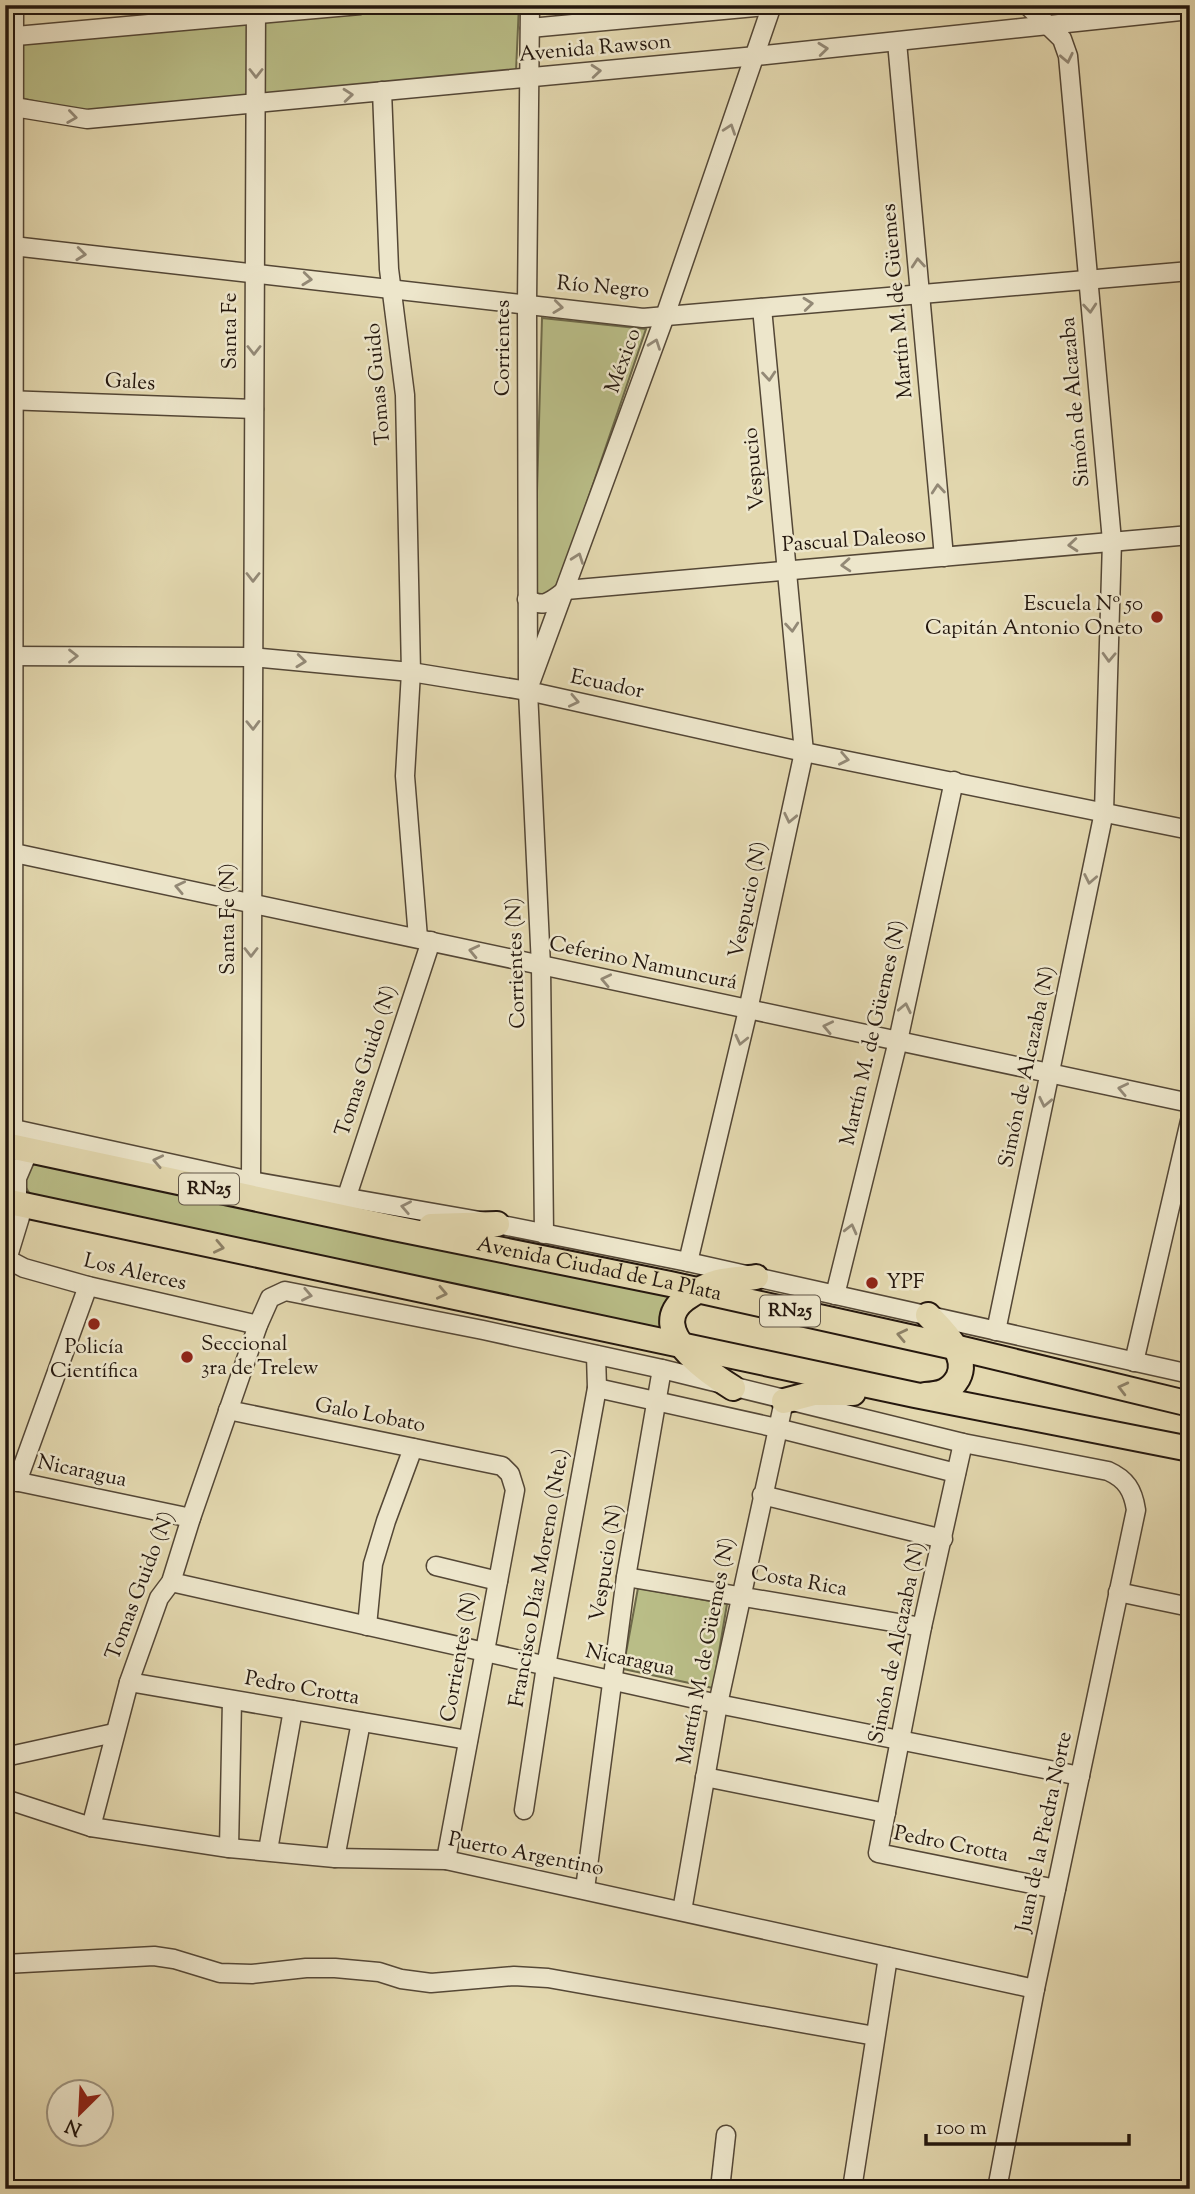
<svg xmlns="http://www.w3.org/2000/svg" width="1195" height="2194" viewBox="0 0 1195 2194" font-family="'Sorts Mill Goudy',serif">
  <rect width="100%" height="100%" fill="#e3d8af"/>
  <filter id="stains"><feTurbulence type="fractalNoise" baseFrequency=".00286" numOctaves="4"/><feColorMatrix values="0 0 0 0 .2 0 0 0 0 .09 0 0 0 0 .02 0 0 0 .5 -.17"/></filter>
  <radialGradient id="worn" r=".72"><stop offset=".6" stop-color="#630" stop-opacity="0"/><stop offset="1" stop-color="#630" stop-opacity=".3"/></radialGradient>
  <!-- green -->
  <g fill="#b9bd87" stroke="#6e6a4a" stroke-width="2">
    <polygon points="453,5 519,5 516,71 80,112 21,98 5,46"/>
    <polygon points="542,318 646,329 556,593 534,596"/>
    <polygon points="40,1160 678,1292 661,1313 667,1333 33,1199 25,1186 28,1169"/>
    <polygon points="638,1588 727,1604 713,1688 623,1669"/>
  </g>
  <g fill="none" stroke-linecap="round" stroke-linejoin="round">
    <defs>
      <g id="minor">
        <polyline points="530,5 527,304 528,691 541,966 544,1234"/>
        <polyline points="530,28 776,5"/>
        <polyline points="5,37 360,5"/>
        <polyline points="897,42 944,557"/>
        <polyline points="382,91 389,269 405,395 411,672 405,776 418,938"/>
        <polyline points="5,107 14,107 87,119 756,56 1190,10"/>
        <polyline points="13,246 643,318 1190,271"/>
        <polyline points="5,400 254,409"/>
        <path d="M527 599C545 609 550 601 566 590L1190 535"/>
        <polyline points="5,656 252,657 411,672 528,691 804,752 1190,830"/>
        <polyline points="531,681 665,316 772,5"/>
        <polyline points="5,851 1190,1103"/>
        <polyline points="5,1127 251,1181 497,1224 688,1262 1190,1374"/>
        <polyline points="13,1129 14,5"/>
        <polyline points="251,1181 256,5"/>
        <polyline points="347,1196 431,941"/>
        <polyline points="5,1258 24,1268 88,1286 258,1325"/>
        <polyline points="688,1262 748,1010 804,752 762,308"/>
        <polyline points="5,1266 20,1217 17,1204 17,1178 29,1150 24,1143"/>
        <polyline points="835,1295 898,1041 954,781"/>
        <polyline points="996,1331 1104,812 1112,541 1068,56 1062,39 1027,5"/>
        <polyline points="1134,1362 1190,1121"/>
        <polyline points="597,1388 777,1428 956,1473"/>
        <polyline points="228,1410 502,1466 510,1474 515,1490 446,1860"/>
        <polyline points="963,1443 922,1627 878,1853 1056,1889"/>
        <polyline points="5,1479 191,1518"/>
        <polyline points="17,1482 88,1286"/>
        <polyline points="762,1495 943,1539"/>
        <polyline points="436,1566 498,1581"/>
        <polyline points="626,1577 922,1627"/>
        <polyline points="171,1582 718,1704 1080,1776"/>
        <polyline points="1118,1592 1190,1607"/>
        <polyline points="367,1626 373,1564 386,1521 413,1448"/>
        <polyline points="129,1682 468,1740"/>
        <polyline points="5,1757 114,1733"/>
        <polyline points="705,1777 886,1813"/>
        <polyline points="5,1799 91,1827 229,1848 335,1858 446,1860 1035,1989"/>
        <polyline points="524,1810 546,1666 597,1388 596,1355"/>
        <path d="M91 1827 129 1682 159 1598 171 1582 191 1518 258 1325 270 1298 285 1291 483 1330 662 1369 963 1443 1108 1471C1126 1479 1133 1490 1136 1510L1035 1989 997 2189"/>
        <polyline points="229,1848 232,1700"/>
        <polyline points="268,1850 293,1710"/>
        <polyline points="335,1858 361,1722"/>
        <polyline points="585,1889 626,1577 662,1369"/>
        <polyline points="682,1911 718,1704 784,1401"/>
        <polyline points="5,1964 154,1956 174,1959 220,1973 252,1974 306,1968 335,1968 379,1972 401,1979 431,1983 514,1976 548,1978 875,2036"/>
        <polyline points="720,2189 726,2135"/>
        <polyline points="852,2189 888,1957"/>
      </g>
      <g id="highway">
        <path id="s1" d="M5 1145 389 1227 670 1284 954 1347 1190 1404"/>
        <polyline points="5,1201 915,1395 1190,1449"/>
        <polyline points="431,1226 497,1224"/>
        <path d="M733 1388C709 1373 645 1330 685 1299 695 1292 706 1285 718 1282 730 1279 744 1279 756 1277"/>
        <path d="M925 1395C940 1394 950 1392 958 1378 970 1355 942 1330 928 1315"/>
        <polyline points="784,1401 814,1393 853,1393"/>
      </g>
    </defs>
    <!-- minor casing -->
    <use href="#minor" stroke="#544736" stroke-width="21"/>
    <!-- highway casing -->
    <use href="#highway" stroke="#24170e" stroke-width="28"/>
    <!-- minor -->
    <use href="#minor" stroke="#ede6cb" stroke-width="18"/>
    <!-- highway -->
    <use href="#highway" stroke="#e3d8af" stroke-width="24"/>
  </g>
  <!-- one-way arrows -->
  <defs><path id="oneway-chevron" d="M-2-3.5L2.5 0L-2 3.5" fill="none" stroke-width="1.6" stroke-linecap="round" stroke-linejoin="round" transform="scale(1.75)"/></defs>
  <g stroke="#938976">
    <use href="#oneway-chevron" transform="translate(823 49) rotate(-6)"/>
    <use href="#oneway-chevron" transform="translate(1067 58) rotate(78)"/>
    <use href="#oneway-chevron" transform="translate(596 71) rotate(-5)"/>
    <use href="#oneway-chevron" transform="translate(256 73) rotate(90)"/>
    <use href="#oneway-chevron" transform="translate(348 95) rotate(-5)"/>
    <use href="#oneway-chevron" transform="translate(72 117) rotate(8)"/>
    <use href="#oneway-chevron" transform="translate(730 129) rotate(-71)"/>
    <use href="#oneway-chevron" transform="translate(81 254) rotate(6)"/>
    <use href="#oneway-chevron" transform="translate(918 263) rotate(-95)"/>
    <use href="#oneway-chevron" transform="translate(307 279) rotate(6)"/>
    <use href="#oneway-chevron" transform="translate(808 304) rotate(-6)"/>
    <use href="#oneway-chevron" transform="translate(558 307) rotate(7)"/>
    <use href="#oneway-chevron" transform="translate(1090 308) rotate(85)"/>
    <use href="#oneway-chevron" transform="translate(655 344) rotate(-70)"/>
    <use href="#oneway-chevron" transform="translate(254 350) rotate(90)"/>
    <use href="#oneway-chevron" transform="translate(769 376) rotate(85)"/>
    <use href="#oneway-chevron" transform="translate(938 489) rotate(-95)"/>
    <use href="#oneway-chevron" transform="translate(1073 545) rotate(175)"/>
    <use href="#oneway-chevron" transform="translate(578 558) rotate(-70)"/>
    <use href="#oneway-chevron" transform="translate(846 565) rotate(176)"/>
    <use href="#oneway-chevron" transform="translate(253 577) rotate(90)"/>
    <use href="#oneway-chevron" transform="translate(792 627) rotate(85)"/>
    <use href="#oneway-chevron" transform="translate(73 656)"/>
    <use href="#oneway-chevron" transform="translate(1109 657) rotate(92)"/>
    <use href="#oneway-chevron" transform="translate(301 661) rotate(6)"/>
    <use href="#oneway-chevron" transform="translate(574 701) rotate(12)"/>
    <use href="#oneway-chevron" transform="translate(253 725) rotate(89)"/>
    <use href="#oneway-chevron" transform="translate(844 759) rotate(11)"/>
    <use href="#oneway-chevron" transform="translate(790 818) rotate(102)"/>
    <use href="#oneway-chevron" transform="translate(1090 879) rotate(101)"/>
    <use href="#oneway-chevron" transform="translate(180 887) rotate(-168)"/>
    <use href="#oneway-chevron" transform="translate(474 951) rotate(-167)"/>
    <use href="#oneway-chevron" transform="translate(251 952) rotate(90)"/>
    <use href="#oneway-chevron" transform="translate(606 980) rotate(-168)"/>
    <use href="#oneway-chevron" transform="translate(905 1008) rotate(-78)"/>
    <use href="#oneway-chevron" transform="translate(828 1027) rotate(-168)"/>
    <use href="#oneway-chevron" transform="translate(741 1040) rotate(103)"/>
    <use href="#oneway-chevron" transform="translate(1123 1089) rotate(-168)"/>
    <use href="#oneway-chevron" transform="translate(1045 1102) rotate(102)"/>
    <use href="#oneway-chevron" transform="translate(158 1161) rotate(-168)"/>
    <use href="#oneway-chevron" transform="translate(406 1207) rotate(-169)"/>
    <use href="#oneway-chevron" transform="translate(851 1229) rotate(-76)"/>
    <use href="#oneway-chevron" transform="translate(307 1295) rotate(11)"/>
  </g>
  <g stroke="#8d8167">
    <use href="#oneway-chevron" transform="translate(219 1247) rotate(12)"/>
    <use href="#oneway-chevron" transform="translate(442 1293) rotate(12)"/>
    <use href="#oneway-chevron" transform="translate(902 1335) rotate(-168)"/>
    <use href="#oneway-chevron" transform="translate(1123 1388) rotate(-166)"/>
  </g>
  <!-- markers -->
  <g fill="#8f2418" stroke="#ede6cb" stroke-width="2.5">
    <circle cx="1157" cy="617" r="7"/>
    <circle cx="872" cy="1283" r="7"/>
    <circle cx="94" cy="1324" r="7"/>
    <circle cx="187" cy="1357" r="7"/>
  </g>
  <g text-anchor="middle" dominant-baseline="central" stroke-width="5" stroke-linejoin="round" paint-order="stroke">
    <!-- shield labels -->
    <g fill="#ede6cb" stroke="#605547" stroke-width="2">
      <rect x="179" y="1173.5" width="60" height="31" rx="5"/>
      <rect x="760" y="1295.5" width="60" height="31" rx="5"/>
    </g>
    <g font-size="19" font-weight="bold" fill="#24170e">
      <text x="209" y="1189">RN25</text>
      <text x="790" y="1311">RN25</text>
    </g>
    <!-- street labels -->
    <g font-size="21" fill="#24170e" stroke="#ede6cb">
      <text transform="translate(595 49) rotate(-5)">Avenida Rawson</text>
      <text transform="translate(603 288) rotate(5)">Río Negro</text>
      <text transform="translate(898 301) rotate(-95)">Martín M. de Güemes</text>
      <text transform="translate(231 331) rotate(-90)">Santa Fe</text>
      <text transform="translate(504 348) rotate(-90)">Corrientes</text>
      <text transform="translate(624 361) rotate(-70)">México</text>
      <text transform="translate(130 383) rotate(3)">Gales</text>
      <text transform="translate(379 384) rotate(-95)">Tomas Guido</text>
      <text transform="translate(1076 402) rotate(-95)">Simón de Alcazaba</text>
      <text transform="translate(755 469) rotate(-95)">Vespucio</text>
      <text transform="translate(854 541) rotate(-4)">Pascual Daleoso</text>
      <text transform="translate(607 685) rotate(12)">Ecuador</text>
      <text transform="translate(749 900) rotate(-78)">Vespucio (N)</text>
      <text transform="translate(229 919) rotate(-90)">Santa Fe (N)</text>
      <text transform="translate(517 963) rotate(-92)">Corrientes (N)</text>
      <text transform="translate(643 964) rotate(12)">Ceferino Namuncurá</text>
      <text transform="translate(874 1033) rotate(-77)">Martín M. de Güemes (N)</text>
      <text transform="translate(367 1061) rotate(-72)">Tomas Guido (N)</text>
      <text transform="translate(1028 1067) rotate(-78)">Simón de Alcazaba (N)</text>
      <text stroke="none"><textPath href="#s1" startOffset="607">Avenida Ciudad de La Plata</textPath></text>
      <text transform="translate(135 1273) rotate(13)">Los Alerces</text>
      <text transform="translate(370 1416) rotate(11)">Galo Lobato</text>
      <text transform="translate(82 1472) rotate(12)">Nicaragua</text>
      <text transform="translate(607 1563) rotate(-81)">Vespucio (N)</text>
      <text transform="translate(540 1578) rotate(-80)">Francisco Díaz Moreno (Nte.)</text>
      <text transform="translate(799 1582) rotate(10)">Costa Rica</text>
      <text transform="translate(141 1586) rotate(-69)">Tomas Guido (N)</text>
      <text transform="translate(898 1643) rotate(-78)">Simón de Alcazaba (N)</text>
      <text transform="translate(707 1651) rotate(-79)">Martín M. de Güemes (N)</text>
      <text transform="translate(460 1657) rotate(-80)">Corrientes (N)</text>
      <text transform="translate(630 1661) rotate(12)">Nicaragua</text>
      <text transform="translate(302 1689) rotate(10)">Pedro Crotta</text>
      <text transform="translate(1045 1832) rotate(-78)">Juan de la Piedra Norte</text>
      <text transform="translate(951 1845) rotate(11)">Pedro Crotta</text>
      <text transform="translate(526 1855) rotate(11)">Puerto Argentino</text>
    </g>
    <!-- poi labels -->
    <g font-size="21" fill="#24170e" stroke="#ede6cb" text-anchor="start">
      <text x="1143" y="605" text-anchor="end">Escuela Nº 50<tspan x="1143" dy="24">Capitán Antonio Oneto</tspan></text>
      <text x="886" y="1283">YPF</text>
      <text x="201" y="1345">Seccional<tspan x="201" dy="24">3ra de Trelew</tspan></text>
      <text x="94" y="1348" text-anchor="middle">Policía<tspan x="94" dy="24">Científica</tspan></text>
    </g>
  </g>
  <!-- margin -->
  <rect width="1195" height="2194" fill="none" stroke="#e3d8af" stroke-width="28"/>
  <rect x="7" y="7" width="1181" height="2180" fill="none" stroke="#24170e" stroke-width="3.5"/>
  <rect x="14" y="14" width="1167" height="2166" fill="none" stroke="#24170e" stroke-width="2"/>
  <!-- north arrow -->
  <g transform="translate(80 2113) rotate(204)"><circle r="33" fill="#ede6cb" stroke="#9d937f" stroke-width="2"/>
  <path d="M0-5L12 26L0 18L-12 26Z" fill="#8f2418"/>
  <text y="-10" font-size="19" font-weight="bold" text-anchor="middle" fill="#24170e">N</text>
  </g>
  <!-- scale -->
  <path d="M926 2134v10h203v-10" fill="none" stroke="#24170e" stroke-width="3.5"/>
  <text x="936" y="2134" font-size="21" fill="#24170e" stroke="#ede6cb" stroke-width="5" paint-order="stroke">100 m</text>
  <rect width="100%" height="100%" filter="url(#stains)"/>
  <rect width="100%" height="100%" fill="url(#worn)"/>
</svg>
